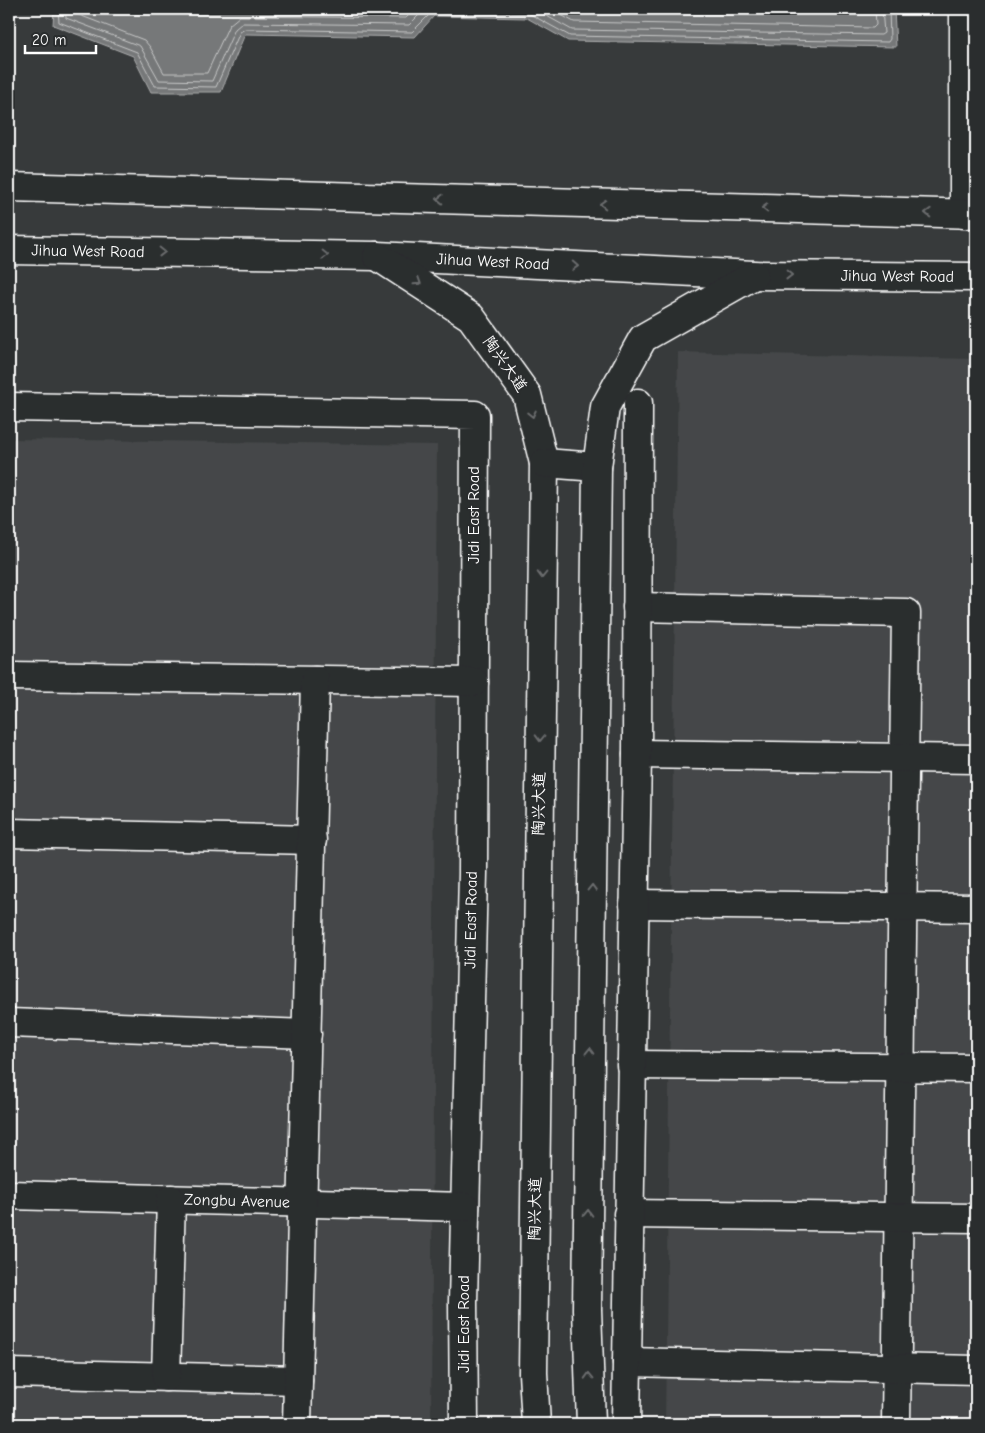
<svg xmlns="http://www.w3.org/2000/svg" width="985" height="1433" viewBox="0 0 985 1433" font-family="'Comic Neue','LXGW WenKai TC',sans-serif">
  <rect width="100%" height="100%" fill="#373a3b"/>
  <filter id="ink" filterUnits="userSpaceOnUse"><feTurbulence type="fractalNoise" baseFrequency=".02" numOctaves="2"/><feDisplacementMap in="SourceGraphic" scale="10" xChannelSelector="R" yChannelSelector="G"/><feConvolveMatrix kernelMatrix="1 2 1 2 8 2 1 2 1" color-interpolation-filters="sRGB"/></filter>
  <g filter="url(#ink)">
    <!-- built -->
    <g fill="#444748">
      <polygon points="678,352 976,359 976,1424 665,1424"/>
      <polygon points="9,439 437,445 431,1424 9,1424"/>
    </g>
    <!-- water -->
    <polygon fill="#767879" stroke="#adaeaf" points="54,9 894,9 896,47 568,41 527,18 434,16 415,37 245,34 221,92 151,92 133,56 53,25"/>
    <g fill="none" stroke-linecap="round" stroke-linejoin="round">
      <!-- shore -->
      <g stroke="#c8c9c9" stroke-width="1">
        <polyline points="58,9 59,22 137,52 155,86 216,87 240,32 245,29 412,32 433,11 528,13 570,36 888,42 890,39 889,9"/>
        <polyline points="65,9 66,18 140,46 159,80 212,81 235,29 242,23 409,25 425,9"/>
        <polyline points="72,9 74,13 144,40 150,47 164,73 207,73 229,25 240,16 406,18 415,9"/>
        <polyline points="534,9 572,30 881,35 884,33 882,9"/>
        <polyline points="550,9 574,22 873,28 876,25 875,9"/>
      </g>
      <defs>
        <g id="minor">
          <polyline points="964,9 964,214"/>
          <polyline points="9,407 475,415 473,873 463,1302 464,1424"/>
          <polyline points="637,607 906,613 896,1424"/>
          <polyline points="9,676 474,682"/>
          <polyline points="637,754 976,759"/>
          <polyline points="9,833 312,840"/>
          <polyline points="634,904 976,908"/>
          <polyline points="9,1023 307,1034"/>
          <polyline points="631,1065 976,1068"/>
          <path id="s1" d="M9 1195 465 1207"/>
          <polyline points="628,1214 976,1218"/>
          <polyline points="627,1362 976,1370"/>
          <polyline points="9,1373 298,1380"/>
          <polyline points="166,1377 171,1199"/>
          <polyline points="297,1424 315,680"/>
          <polyline points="626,1424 637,754 638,403"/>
        </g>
        <g id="major">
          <polyline points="9,187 976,214"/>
          <path id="s2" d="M9 250 377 256 754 275 976 277"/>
          <polyline points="377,256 471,317 527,395 544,463 533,1373 536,1424"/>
          <polyline points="544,463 597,467"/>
          <polyline points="591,1424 587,1309 597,467 605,407 643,338 754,275"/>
        </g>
      </defs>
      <!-- minor casing -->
      <use href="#minor" stroke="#fff" stroke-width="31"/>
      <!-- major casing -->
      <use href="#major" stroke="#fff" stroke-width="31"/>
      <!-- minor -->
      <use href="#minor" stroke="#2a2d2e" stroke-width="28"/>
      <!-- major -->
      <use href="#major" stroke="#2a2d2e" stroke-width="28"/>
    </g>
    <!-- one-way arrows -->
    <defs><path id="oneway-chevron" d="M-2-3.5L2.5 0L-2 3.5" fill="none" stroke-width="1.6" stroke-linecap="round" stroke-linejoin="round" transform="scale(1.25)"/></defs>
    <g stroke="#6a6c6d">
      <use href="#oneway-chevron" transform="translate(440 199) rotate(-178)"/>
      <use href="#oneway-chevron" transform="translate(603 204) rotate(-178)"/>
      <use href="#oneway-chevron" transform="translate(765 208) rotate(-178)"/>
      <use href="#oneway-chevron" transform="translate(928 213) rotate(-178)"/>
      <use href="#oneway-chevron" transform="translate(162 252) rotate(1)"/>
      <use href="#oneway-chevron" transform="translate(325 255) rotate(1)"/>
      <use href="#oneway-chevron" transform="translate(575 266) rotate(3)"/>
      <use href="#oneway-chevron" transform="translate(789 275) rotate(1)"/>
      <use href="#oneway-chevron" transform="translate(418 282) rotate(33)"/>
      <use href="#oneway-chevron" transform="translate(532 414) rotate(77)"/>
      <use href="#oneway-chevron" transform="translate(542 575) rotate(91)"/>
      <use href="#oneway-chevron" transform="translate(540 738) rotate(91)"/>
      <use href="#oneway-chevron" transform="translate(592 888) rotate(-89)"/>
      <use href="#oneway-chevron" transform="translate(590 1051) rotate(-89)"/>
      <use href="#oneway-chevron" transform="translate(588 1213) rotate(-89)"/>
      <use href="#oneway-chevron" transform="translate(589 1376) rotate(-92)"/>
    </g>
  </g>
  <g text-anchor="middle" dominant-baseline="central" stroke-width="4" stroke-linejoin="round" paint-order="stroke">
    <!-- street labels -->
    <g font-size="16" fill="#fff" stroke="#2a2d2e">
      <text stroke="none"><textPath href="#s2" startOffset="79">Jihua West Road</textPath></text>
      <text stroke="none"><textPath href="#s2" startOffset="484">Jihua West Road</textPath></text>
      <text stroke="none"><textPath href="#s2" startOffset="889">Jihua West Road</textPath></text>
      <text transform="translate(505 364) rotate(55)">陶兴大道</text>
      <text transform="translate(474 515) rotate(-90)">Jidi East Road</text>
      <text transform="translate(539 804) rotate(-89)">陶兴大道</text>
      <text transform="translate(471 920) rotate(-89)">Jidi East Road</text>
      <text stroke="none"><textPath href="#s1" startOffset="228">Zongbu Avenue</textPath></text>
      <text transform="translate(535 1209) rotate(-89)">陶兴大道</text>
      <text transform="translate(464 1324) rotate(-90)">Jidi East Road</text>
    </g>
  </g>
  <!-- margin -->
  <rect width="985" height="1433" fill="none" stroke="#2a2d2e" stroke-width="30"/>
  <rect x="15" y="15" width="955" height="1403" fill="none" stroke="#fff" stroke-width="2" filter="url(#ink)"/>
  <!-- scale -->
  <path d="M25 45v8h71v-8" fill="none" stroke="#ffffff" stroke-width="2.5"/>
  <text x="32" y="45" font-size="15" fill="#ffffff" stroke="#2a2d2e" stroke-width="4" paint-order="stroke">20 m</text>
</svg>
